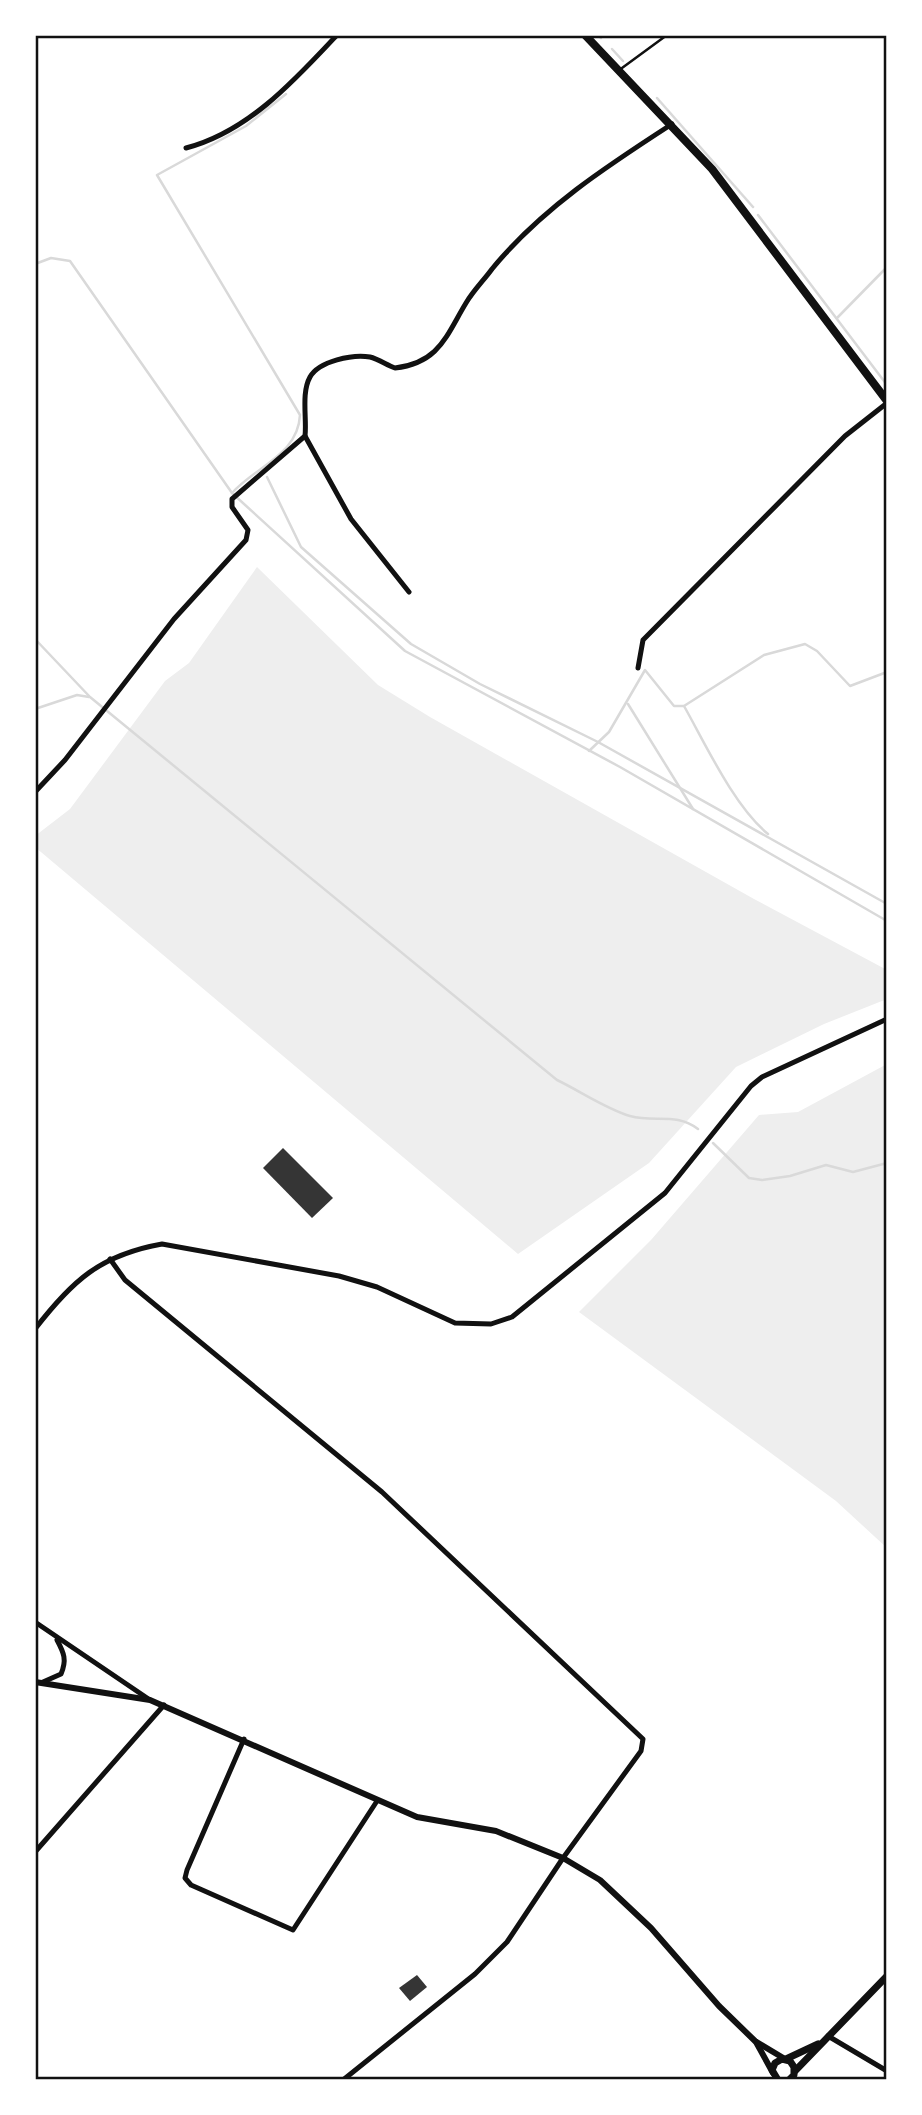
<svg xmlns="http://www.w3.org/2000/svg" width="922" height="2115" viewBox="0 0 922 2115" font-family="'Varela Round',sans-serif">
  <rect width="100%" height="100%" fill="#fff"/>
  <!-- green -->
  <g fill="#eee">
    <polygon points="257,567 378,685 430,717 754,899 887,970 887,999 824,1024 736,1067 649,1163 518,1254 35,847 35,836 70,809 165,681 189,663"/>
    <polygon points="887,1064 887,1548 836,1501 579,1312 651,1240 759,1115 798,1112"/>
  </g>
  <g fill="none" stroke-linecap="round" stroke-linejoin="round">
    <!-- stream -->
    <g stroke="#d9d9d9" stroke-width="2.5">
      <polyline points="598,35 601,38"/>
      <polyline points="612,49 623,61"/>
      <polyline points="657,98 753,207"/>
      <polyline points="758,215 887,385"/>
      <polyline points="35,264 51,258 70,261 232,493 405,651 620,767 887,921"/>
      <polyline points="837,318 887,267"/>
      <polyline points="267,477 301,547 411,644 480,684 598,742 887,904"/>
      <path d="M232 493C256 466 298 455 300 415L157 175 246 126 286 94"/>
      <path d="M35 639 90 697 557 1080C580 1091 606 1109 630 1116 655 1123 676 1112 698 1129"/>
      <polyline points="628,704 693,809"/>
      <path d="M684 706C706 745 734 806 768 834"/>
      <polyline points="35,709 77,695 89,697"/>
      <polyline points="589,751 609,732 645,670 674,706 684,706 764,655 805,644 817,651 850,686 887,672"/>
      <polyline points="713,1143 749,1178 762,1180 790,1176 826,1165 853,1172 887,1163"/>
    </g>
  </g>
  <!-- building -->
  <g fill="#353535">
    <polygon points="283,1148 333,1198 312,1218 263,1168"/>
    <polygon points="417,1975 427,1987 410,2001 399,1988"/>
  </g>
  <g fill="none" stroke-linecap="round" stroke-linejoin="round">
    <!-- service -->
    <polyline stroke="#111" stroke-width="2.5" points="622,68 667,35"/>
    <!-- minor -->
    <g stroke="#111" stroke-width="5">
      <path d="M186 148C248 132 295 80 337 35"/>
      <polyline points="305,436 351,519 409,592"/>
      <polyline points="638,668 643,640 845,436 887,403"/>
      <path d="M35 792 65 760 174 619 246 540 248 530 232 507V499L305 436C307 419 301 393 310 377 319 361 353 354 370 357 378 359 387 365 395 368 439 363 446 336 466 303 473 291 484 280 492 269 541 209 607 166 672 124"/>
      <polyline points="110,1259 125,1280 382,1492 643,1739 641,1751 563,1858 507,1942 475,1974 343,2080"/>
      <path d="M35 1329C72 1281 100 1255 162 1244L339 1276 377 1287 455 1323 491 1324 512 1317 665 1193 751 1086 762 1077 887 1019"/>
      <polyline points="35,1622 150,1700"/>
      <path d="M43 1682 61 1674C67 1660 64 1653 57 1640"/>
      <polyline points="244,1739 187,1870 185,1878 191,1885 293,1930 377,1801"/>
      <polyline points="35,1852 164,1705"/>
      <polyline points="828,2036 887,2071"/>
    </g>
    <!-- tertiary -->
    <g stroke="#111" stroke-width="6">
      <polyline points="35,1682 150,1700 417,1817 496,1831 563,1858 600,1880 651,1928 719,2006 755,2041 785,2059"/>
      <polyline points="756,2042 773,2073"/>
    </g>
    <!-- secondary -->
    <g stroke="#111" stroke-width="7">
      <polyline points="786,2059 818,2044"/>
      <polyline points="795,2071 887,1976"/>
      <polyline points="778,2080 772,2070 775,2063 782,2059 790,2061 794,2067 794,2075 789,2080"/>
    </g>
    <!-- primary -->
    <polyline stroke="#111" stroke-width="8" points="585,35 712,169 887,401"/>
  </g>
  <!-- border -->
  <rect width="922" height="2115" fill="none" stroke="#ffffff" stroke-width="74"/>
  <rect x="37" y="37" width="848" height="2041" fill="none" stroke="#111" stroke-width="2.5"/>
</svg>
